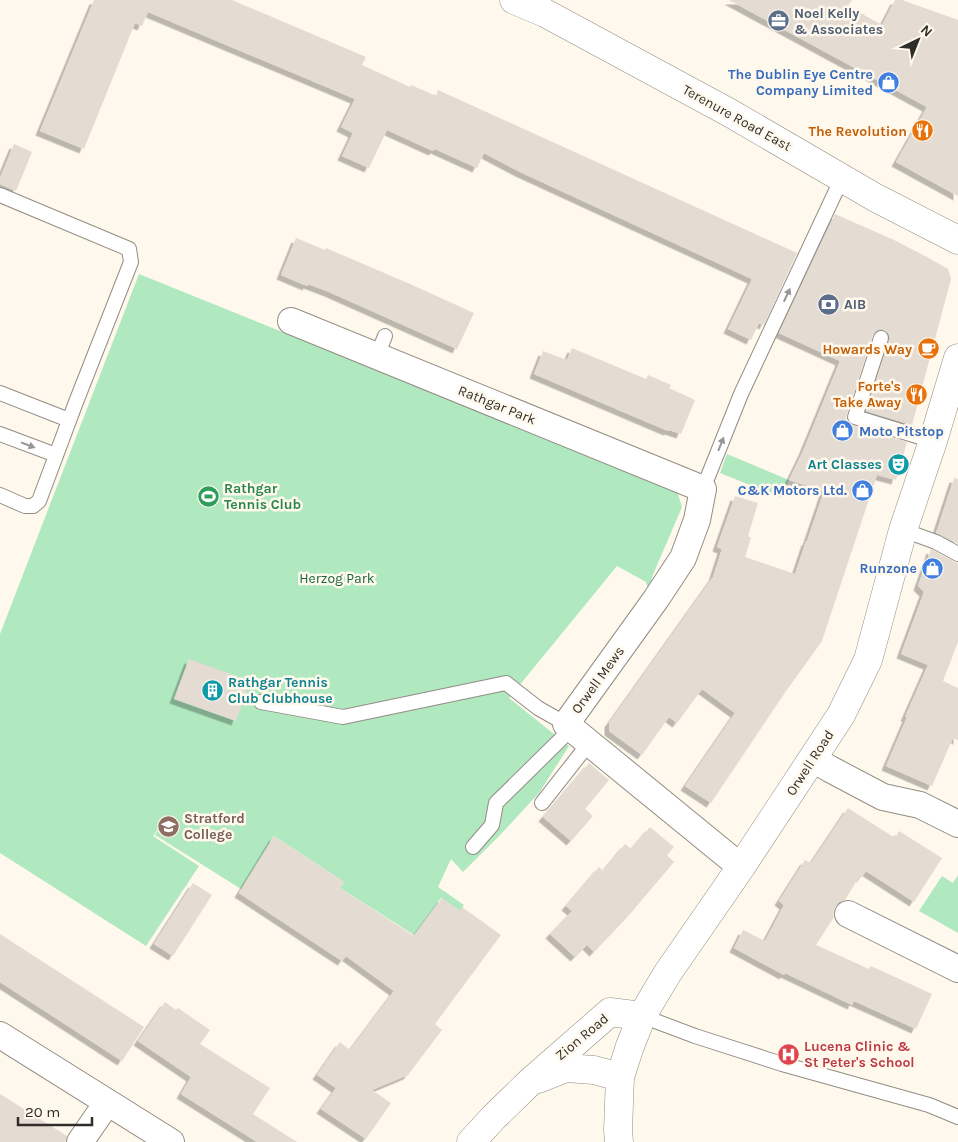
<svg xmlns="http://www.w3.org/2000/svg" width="958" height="1142" viewBox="0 0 958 1142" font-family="Karla,sans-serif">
  <defs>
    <filter id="shadow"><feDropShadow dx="-4.5" dy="4.5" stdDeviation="0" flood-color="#0004"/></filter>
  </defs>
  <rect width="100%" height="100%" fill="#fff8ed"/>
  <!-- green -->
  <g fill="#b0e8c0">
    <polygon points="139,274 677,491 682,507 652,577 649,595 646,582 617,566 509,698 569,746 539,793 501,834 463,872 451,859 438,887 464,905 460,911 441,898 414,935 340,888 344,882 274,836 241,889 155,835 165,817 149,843 153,836 199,866 146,946 0,853 0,634"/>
    <polygon points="727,454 789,480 782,498 720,473"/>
    <polygon points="958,875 958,933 919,911 942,876 953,883"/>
  </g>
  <!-- building -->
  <g fill="#e4dbd2" filter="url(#shadow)">
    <polygon points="94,0 232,0 366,57 362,65 410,87 411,85 436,96 438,90 797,253 764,325 759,323 751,340 728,329 752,279 520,172 484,153 477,168 435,149 433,151 387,130 369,168 342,156 353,133 341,127 355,99 148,12 142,26 135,23 84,149 40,131"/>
    <polygon points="729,0 852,0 848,6 882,25 895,0 902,0 958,20 958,196 896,162 927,107"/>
    <polygon points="14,144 32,152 16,191 0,184 0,178"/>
    <polygon points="835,214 894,240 927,257 948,269 951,279 912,425 866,411 889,340 890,337 888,333 883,330 880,329 876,331 873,335 847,414 846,418 848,423 852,425 907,442 896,480 877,475 822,641 784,694 711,803 685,786 735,713 702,689 677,723 669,717 642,755 609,731 609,723 713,577 722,549 717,547 735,496 758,503 748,536 751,538 745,557 795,574 806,541 807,541 824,491 789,480 803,451 840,361 779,333"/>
    <polygon points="296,238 325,250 326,248 410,284 474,313 457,349 329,292 308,284 307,286 281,275"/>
    <polygon points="572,348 646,379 648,375 671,385 669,388 695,400 681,434 669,430 668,431 534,374 543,351 567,360"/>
    <polygon points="954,478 958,479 958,544 936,533"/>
    <polygon points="931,549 954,562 958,563 958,642 943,681 958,688 958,740 953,738 932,786 886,766 907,717 905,717 928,665 901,654 924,592 918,586"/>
    <polygon points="189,659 250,681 236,721 174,699"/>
    <polygon points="589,763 609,780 585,809 593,816 571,841 543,817"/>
    <polygon points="848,808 895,838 899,831 942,858 914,902 866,871 861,878 859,877 845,900 839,902 835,907 833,914 834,917 816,945 869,969 871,966 932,994 916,1029 854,1001 852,1005 785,973 784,975 734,948 743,930 765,941 784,905 779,901 805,860 811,863"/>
    <polygon points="650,827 674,847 667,855 674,862 629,915 594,952 587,945 575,957 550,934 572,911 566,906 599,867 603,871 625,844 631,849"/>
    <polygon points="274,836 344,882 340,888 414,936 442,898 460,911 462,907 501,935 435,1024 442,1030 408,1075 372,1090 391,1103 366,1139 321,1109 336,1088 317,1075 340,1042 350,1050 394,991 346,956 342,961 239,893"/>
    <polygon points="193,883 212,895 173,956 154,944"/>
    <polygon points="0,934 144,1027 122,1061 0,982"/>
    <polygon points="165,1002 176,1010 178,1008 210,1030 200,1044 270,1088 253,1114 297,1142 257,1142 181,1094 191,1077 138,1041"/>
    <polygon points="0,1094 67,1136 65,1142 0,1142"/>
  </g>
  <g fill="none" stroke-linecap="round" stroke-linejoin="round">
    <defs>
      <g id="lane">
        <polyline points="0,195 129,249 131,262 76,402 39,501 33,506 25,506 0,495"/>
        <polyline points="881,338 855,417 933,441"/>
        <polyline points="377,356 385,336"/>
        <polyline points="0,393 69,420"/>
        <polyline points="0,434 56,455"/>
        <polyline points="703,489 741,394 842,178"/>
        <polyline points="903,530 936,542 958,554"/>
        <polyline points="261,702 343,717 506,683 538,708 566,724"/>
        <polyline points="542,803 590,742"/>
        <polyline points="473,847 492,825 496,803 561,739 571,727"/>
        <polyline points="642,1016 695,1036 782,1064 929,1105 958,1117"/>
      </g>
      <g id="street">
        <polyline points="291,321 703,489 697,520 683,558 656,599 566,724 741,867"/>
        <polyline points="813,759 830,769 883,797 920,805 958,824"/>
        <polyline points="848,914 958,969"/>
        <polyline points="0,1035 171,1142"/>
        <polyline points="80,1142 107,1103"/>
      </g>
      <g id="secondary">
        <polyline points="514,0 545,13 730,113 876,198 958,240"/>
        <polyline points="538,1079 566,1068 594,1070 620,1077"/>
        <polyline points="471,1142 494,1117 530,1082 610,1012 642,1016"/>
        <polyline points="619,1142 618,1130 620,1077 630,1046 642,1016 667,974 741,867 841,715 868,660 903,530 933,441 958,358"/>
      </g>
    </defs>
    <!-- lane casing -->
    <use href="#lane" stroke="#938d83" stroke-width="16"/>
    <!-- street casing -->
    <use href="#street" stroke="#938d83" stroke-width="28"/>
    <!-- secondary casing -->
    <use href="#secondary" stroke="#938d83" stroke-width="29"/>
    <!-- lane -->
    <use href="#lane" stroke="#fff" stroke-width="14"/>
    <!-- street -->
    <use href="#street" stroke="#fff" stroke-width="26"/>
    <!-- secondary -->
    <use href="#secondary" stroke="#fff" stroke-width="28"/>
  </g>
  <!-- one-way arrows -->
  <defs><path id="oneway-solid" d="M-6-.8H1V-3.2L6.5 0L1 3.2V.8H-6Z" transform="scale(1.25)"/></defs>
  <g fill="#989694">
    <use href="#oneway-solid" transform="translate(787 295) rotate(-65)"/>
    <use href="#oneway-solid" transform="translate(721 444) rotate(-68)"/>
    <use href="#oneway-solid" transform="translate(28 445) rotate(21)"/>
  </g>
  <!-- icons -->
  <defs>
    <symbol id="office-disc" viewBox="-11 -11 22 22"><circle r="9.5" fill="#5c6f8a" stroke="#fff8ed"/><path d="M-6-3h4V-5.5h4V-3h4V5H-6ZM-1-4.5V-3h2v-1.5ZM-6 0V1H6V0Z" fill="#fff"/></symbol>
    <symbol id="shop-disc" viewBox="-11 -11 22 22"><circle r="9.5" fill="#3f7fe0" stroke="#fff8ed"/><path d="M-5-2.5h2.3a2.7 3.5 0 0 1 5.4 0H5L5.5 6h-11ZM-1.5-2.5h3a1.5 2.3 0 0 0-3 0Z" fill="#fff"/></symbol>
    <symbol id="restaurant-disc" viewBox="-11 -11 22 22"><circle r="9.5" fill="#e8710a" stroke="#fff8ed"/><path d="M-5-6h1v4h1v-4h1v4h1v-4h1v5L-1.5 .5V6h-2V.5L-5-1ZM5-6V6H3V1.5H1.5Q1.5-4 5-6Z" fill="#fff"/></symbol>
    <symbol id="bank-disc" viewBox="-11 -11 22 22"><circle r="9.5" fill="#5c6f8a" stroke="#fff8ed"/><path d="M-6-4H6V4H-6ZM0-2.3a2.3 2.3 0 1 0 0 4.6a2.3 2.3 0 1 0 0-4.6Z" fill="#fff"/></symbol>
    <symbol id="cafe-disc" viewBox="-11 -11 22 22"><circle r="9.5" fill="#e8710a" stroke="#fff8ed"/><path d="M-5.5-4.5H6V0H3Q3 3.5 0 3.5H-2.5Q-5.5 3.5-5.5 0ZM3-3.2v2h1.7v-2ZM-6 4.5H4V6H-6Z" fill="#fff"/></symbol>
    <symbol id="theatre-disc" viewBox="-11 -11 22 22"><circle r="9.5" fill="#0f9aa8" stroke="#fff8ed"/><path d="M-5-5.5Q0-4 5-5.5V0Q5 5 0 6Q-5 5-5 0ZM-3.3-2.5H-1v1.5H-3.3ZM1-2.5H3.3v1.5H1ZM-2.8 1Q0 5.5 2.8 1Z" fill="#fff"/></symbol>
    <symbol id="stadium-disc" viewBox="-11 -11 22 22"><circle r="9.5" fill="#2e9e5b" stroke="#fff8ed"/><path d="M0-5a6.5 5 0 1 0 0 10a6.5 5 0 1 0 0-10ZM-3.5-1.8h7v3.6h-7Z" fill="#fff"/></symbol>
    <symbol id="building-disc" viewBox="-11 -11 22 22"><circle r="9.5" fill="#0f9aa8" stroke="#fff8ed"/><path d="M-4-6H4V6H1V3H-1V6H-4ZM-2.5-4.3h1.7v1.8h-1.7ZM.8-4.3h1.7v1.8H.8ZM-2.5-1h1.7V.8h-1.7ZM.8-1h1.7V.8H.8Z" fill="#fff"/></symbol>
    <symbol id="school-disc" viewBox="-11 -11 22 22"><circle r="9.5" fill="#8d6e63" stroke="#fff8ed"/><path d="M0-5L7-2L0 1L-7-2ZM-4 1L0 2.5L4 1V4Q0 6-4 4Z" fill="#fff"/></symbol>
    <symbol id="hospital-disc" viewBox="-11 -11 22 22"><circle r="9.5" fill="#e0444e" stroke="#fff8ed"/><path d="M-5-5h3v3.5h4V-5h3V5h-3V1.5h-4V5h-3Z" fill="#fff"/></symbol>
  </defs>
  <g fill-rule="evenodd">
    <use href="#office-disc" x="766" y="8" width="25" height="25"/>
    <use href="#shop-disc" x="876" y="70" width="25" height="25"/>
    <use href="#restaurant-disc" x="910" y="118" width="25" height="25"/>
    <use href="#bank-disc" x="816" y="292" width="25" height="25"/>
    <use href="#cafe-disc" x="916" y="336" width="25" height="25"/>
    <use href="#restaurant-disc" x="904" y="382" width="25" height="25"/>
    <use href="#shop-disc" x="830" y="418" width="25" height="25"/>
    <use href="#theatre-disc" x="886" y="452" width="25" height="25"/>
    <use href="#shop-disc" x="850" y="478" width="25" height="25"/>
    <use href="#stadium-disc" x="196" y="484" width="25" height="25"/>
    <use href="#shop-disc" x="920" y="556" width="25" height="25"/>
    <use href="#building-disc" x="200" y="678" width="25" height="25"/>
    <use href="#school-disc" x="156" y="814" width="25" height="25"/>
    <use href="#hospital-disc" x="776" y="1042" width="25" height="25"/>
  </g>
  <g text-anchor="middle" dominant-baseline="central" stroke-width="5" stroke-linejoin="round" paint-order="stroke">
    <!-- service labels -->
    <g font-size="14" font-weight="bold" fill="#4e5e75" stroke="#fff8ed" text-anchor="start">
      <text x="794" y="13">Noel Kelly<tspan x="794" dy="16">&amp; Associates</tspan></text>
      <text x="844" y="304">AIB</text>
    </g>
    <!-- shop labels -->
    <g font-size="14" font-weight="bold" fill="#366cbe" stroke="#fff8ed" text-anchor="end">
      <text x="873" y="74">The Dublin Eye Centre<tspan x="873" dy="16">Company Limited</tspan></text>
      <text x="859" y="431" text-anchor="start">Moto Pitstop</text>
      <text x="847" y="490">C&amp;K Motors Ltd.</text>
      <text x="917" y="568">Runzone</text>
    </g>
    <!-- street labels -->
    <g font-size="14" fill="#302e2a" stroke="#fff8ed">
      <text transform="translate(737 118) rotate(29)">Terenure Road East</text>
      <text transform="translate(497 405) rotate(22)">Rathgar Park</text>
      <text transform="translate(598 680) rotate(-54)">Orwell Mews</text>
      <text transform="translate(810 763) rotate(-57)">Orwell Road</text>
      <text transform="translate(582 1037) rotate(-40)">Zion Road</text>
    </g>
    <!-- food labels -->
    <g font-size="14" font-weight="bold" fill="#c56008" stroke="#fff8ed" text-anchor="end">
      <text x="907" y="131">The Revolution</text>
      <text x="912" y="349">Howards Way</text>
      <text x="901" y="386">Forte's<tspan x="901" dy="16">Take Away</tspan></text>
    </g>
    <!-- culture labels -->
    <g font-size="14" font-weight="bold" fill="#0d838f" stroke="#fff8ed" text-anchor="end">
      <text x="882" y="464">Art Classes</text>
      <text x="228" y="682" text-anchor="start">Rathgar Tennis<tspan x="228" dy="16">Club Clubhouse</tspan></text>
    </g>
    <!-- leisure labels -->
    <g font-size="14" font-weight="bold" fill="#27864d" stroke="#fff8ed" text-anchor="start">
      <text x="224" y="488">Rathgar<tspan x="224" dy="16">Tennis Club</tspan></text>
    </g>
    <!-- park labels -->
    <g font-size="14" fill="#1a663a" stroke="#fff8ed">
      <text x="337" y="578">Herzog Park</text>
    </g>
    <!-- education labels -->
    <g font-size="14" font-weight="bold" fill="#785e54" stroke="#fff8ed" text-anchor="start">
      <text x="184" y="818">Stratford<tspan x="184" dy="16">College</tspan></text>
    </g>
    <!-- health labels -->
    <g font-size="14" font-weight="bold" fill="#be3a42" stroke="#fff8ed" text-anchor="start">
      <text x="804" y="1046">Lucena Clinic &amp;<tspan x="804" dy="16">St Peter's School</tspan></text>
    </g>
  </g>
  <!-- north arrow -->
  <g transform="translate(918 40) rotate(43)" stroke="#fff8ed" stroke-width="4" paint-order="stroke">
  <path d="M0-4L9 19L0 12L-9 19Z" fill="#302e2a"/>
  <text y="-8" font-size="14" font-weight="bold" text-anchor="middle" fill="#302e2a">N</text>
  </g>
  <!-- scale -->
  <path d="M18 1117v8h74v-8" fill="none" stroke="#302e2a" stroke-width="2.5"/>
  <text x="25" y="1117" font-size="15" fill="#302e2a" stroke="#fff8ed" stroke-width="4" paint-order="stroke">20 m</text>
</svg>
